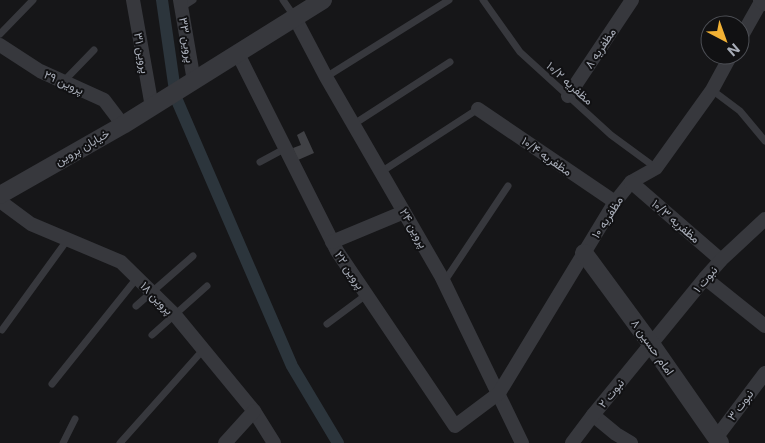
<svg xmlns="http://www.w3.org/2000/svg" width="765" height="443" viewBox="0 0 765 443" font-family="Inter,Vazirmatn,sans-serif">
  <rect width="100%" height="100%" fill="#161618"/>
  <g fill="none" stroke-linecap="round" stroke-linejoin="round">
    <!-- canal -->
    <polyline stroke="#2c353c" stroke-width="12" points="162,0 176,98 292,366 338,443"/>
  </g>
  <!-- building -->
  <polygon fill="#404145" points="304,131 314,153 298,160 293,148 301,145 297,135"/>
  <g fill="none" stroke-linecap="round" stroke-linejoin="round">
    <!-- service -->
    <g stroke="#37383d" stroke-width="7">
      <polyline points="283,0 294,16"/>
      <polyline points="483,0 520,52 611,135 656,168"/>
      <polyline points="182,7 193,0"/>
      <polyline points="0,34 33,0"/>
      <polyline points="326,77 449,0"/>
      <polyline points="64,81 94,50"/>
      <polyline points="712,90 740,111 765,141"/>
      <polyline points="354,124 450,62"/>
      <polyline points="260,162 286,148"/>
      <polyline points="381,172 478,109"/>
      <polyline points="444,282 508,186"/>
      <polyline points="136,306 193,256"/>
      <polyline points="327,324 366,295"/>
      <polyline points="2,330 68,239"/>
      <polyline points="152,335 207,286"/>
      <polyline points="52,384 137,278"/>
      <polyline points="63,443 75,419"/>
      <polyline points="120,443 203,350"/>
    </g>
    <!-- minor -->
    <g stroke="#37383d" stroke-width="14">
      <polyline points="133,0 152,107"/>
      <polyline points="180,0 194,81"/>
      <polyline points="295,18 326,77 441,276 522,443"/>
      <polyline points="740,39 762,0"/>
      <polyline points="0,45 40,71 104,100 123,125"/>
      <polyline points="238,54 337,251 455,426 499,393 615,202 631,182 656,168 712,90 731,55"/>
      <polyline points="568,96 632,0"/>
      <polyline points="478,109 615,202"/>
      <polyline points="631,182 721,260"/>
      <polyline points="0,201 31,224 121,262 175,315 254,411 274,443"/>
      <polyline points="332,242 404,212"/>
      <polyline points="705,278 765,326"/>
      <polyline points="593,415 616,434 631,443"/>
      <polyline points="716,438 765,373"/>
      <polyline points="225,443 254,411"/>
      <polyline points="572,443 593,415 705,278 721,260 765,219"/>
    </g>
    <!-- tertiary -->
    <g stroke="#37383d" stroke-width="18">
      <polyline points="762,0 765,2"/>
      <polyline points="0,195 123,125 323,0"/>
      <polyline points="584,253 651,344 720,443"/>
    </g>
  </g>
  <g text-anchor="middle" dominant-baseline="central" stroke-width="4" stroke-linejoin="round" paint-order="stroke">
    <!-- street labels -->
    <g font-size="12" fill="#a8adb8" stroke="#111113">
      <text transform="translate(187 40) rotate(81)">پروین ۳۳</text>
      <text transform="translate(600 48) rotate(-56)">مظفریه ۸</text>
      <text transform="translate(142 53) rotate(80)">پروین ۳۱</text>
      <text transform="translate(64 82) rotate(24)">پروین ۲۹</text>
      <text transform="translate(570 83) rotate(42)">مظفریه ۱۰/۲</text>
      <text transform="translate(82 147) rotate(-30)">خیابان پروین</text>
      <text transform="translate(547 156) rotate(35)">مظفریه ۱۰/۴</text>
      <text transform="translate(607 217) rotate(-57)">مظفریه ۱۰</text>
      <text transform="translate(676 221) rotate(41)">مظفریه ۱۰/۳</text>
      <text transform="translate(414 228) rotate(60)">پروین ۲۴</text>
      <text transform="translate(350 270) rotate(56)">پروین ۲۲</text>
      <text transform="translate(705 279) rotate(-50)">نبوت ۱</text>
      <text transform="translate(157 298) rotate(45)">پروین ۱۸</text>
      <text transform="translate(653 347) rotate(55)">امام حسین ۸</text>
      <text transform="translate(611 393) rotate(-51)">نبوت ۲</text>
      <text transform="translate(740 405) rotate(-53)">نبوت ۳</text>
    </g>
  </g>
  <!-- north arrow -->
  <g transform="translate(725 40) rotate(139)"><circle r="24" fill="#111113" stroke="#4d4f55"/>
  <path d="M0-4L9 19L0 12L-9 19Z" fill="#f2b134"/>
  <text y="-8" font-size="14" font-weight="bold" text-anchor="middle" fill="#a8adb8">N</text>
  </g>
</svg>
